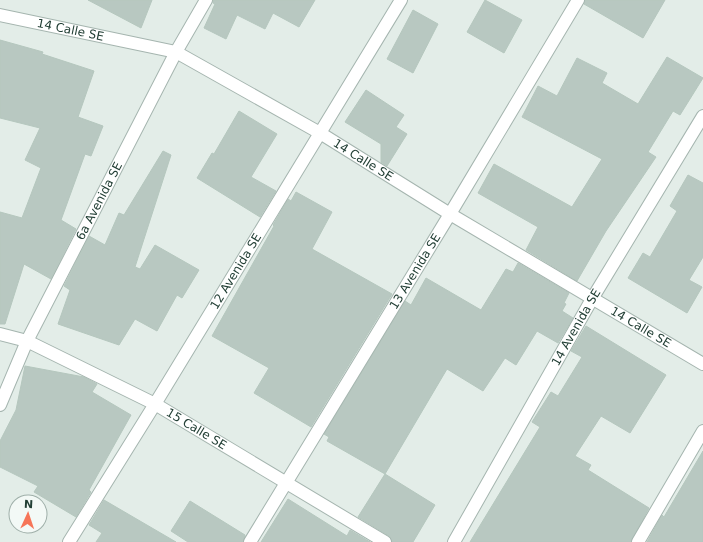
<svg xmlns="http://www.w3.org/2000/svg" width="703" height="542" viewBox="0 0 703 542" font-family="'DejaVu Sans',sans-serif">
  <rect width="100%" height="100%" fill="#e3ede8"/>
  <!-- building -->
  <g fill="#b8c8c1" stroke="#b5c7be">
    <polygon points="88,0 152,0 141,28"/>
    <polygon points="213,0 315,0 299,27 273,13 265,29 237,15 226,39 204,28 215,4 213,3"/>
    <polygon points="485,0 522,20 504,53 467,32"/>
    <polygon points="585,0 665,0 643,38 584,4"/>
    <polygon points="413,10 438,24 413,73 387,59"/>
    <polygon points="0,40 43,52 42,54 94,71 78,117 103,126 91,156 85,154 61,220 76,229 51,279 24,264 5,324 0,324 0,212 22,218 41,168 25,160 40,128 0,118"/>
    <polygon points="667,57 703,78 680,115 673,111 648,152 656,157 606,231 577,281 526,250 538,227 478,193 494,164 572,207 602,159 522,117 538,86 557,96 577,58 607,73 602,83 638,104"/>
    <polygon points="366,90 404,115 396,127 407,134 387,166 381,162 381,144 345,122"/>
    <polygon points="239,111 277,134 251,177 276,191 260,217 197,178 212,153 214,154"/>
    <polygon points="163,151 171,155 135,267 140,269 155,245 199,270 182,298 177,295 157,331 135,319 119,345 58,324 70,290 64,286 89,236 105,245 119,213 124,215"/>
    <polygon points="688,175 703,183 703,257 689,280 702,287 687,313 628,278 643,253 650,257 677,211 670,206"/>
    <polygon points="296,192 332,212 312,249 392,294 311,427 254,393 269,368 212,336 274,226 273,225 288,199 291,201"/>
    <polygon points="518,263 569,293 564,303 566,304 562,311 573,318 558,343 537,331 516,365 505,358 483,391 447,369 385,474 327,441 329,437 324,434 405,301 411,305 426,278 481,310 506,269 513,272"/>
    <polygon points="586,326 666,375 630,433 601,416 575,456 591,465 588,470 649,508 631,542 470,542 540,427 532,422 551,392 558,396 582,357 571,351"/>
    <polygon points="25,366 84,377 97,384 92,392 131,415 89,490 91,492 76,517 34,492 38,486 0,467 0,441 16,410"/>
    <polygon points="703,451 703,542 647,542 662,515 664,517"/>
    <polygon points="385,474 435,505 413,542 392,542 389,536 358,517"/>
    <polygon points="288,499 347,536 350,530 370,542 261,542"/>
    <polygon points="104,500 176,542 96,542 102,533 89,525"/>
    <polygon points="190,501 245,535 243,542 188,542 171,531"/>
  </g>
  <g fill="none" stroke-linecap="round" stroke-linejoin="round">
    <defs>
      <g id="minor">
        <path id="s1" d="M0 15 176 52 320 133 450 214 703 364"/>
        <path id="s2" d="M0 334 27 341 155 404 385 542"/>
        <path id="s3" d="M0 405 27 341 176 52 206 0"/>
        <path id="s4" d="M69 542 155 404 401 0"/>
        <path id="s5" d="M250 542 450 214 578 0"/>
        <path id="s6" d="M454 542 592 299 703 116"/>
        <polyline points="638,542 703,431"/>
      </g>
    </defs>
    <!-- minor casing -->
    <use href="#minor" stroke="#a5b5af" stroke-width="14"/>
    <!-- minor -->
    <use href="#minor" stroke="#fff" stroke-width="12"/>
  </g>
  <g text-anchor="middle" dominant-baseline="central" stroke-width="3" stroke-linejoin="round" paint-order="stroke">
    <!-- street labels -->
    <g font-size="12" fill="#223f35" stroke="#f3f9f6">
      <text stroke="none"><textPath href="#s1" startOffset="72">14 Calle SE</textPath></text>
      <text stroke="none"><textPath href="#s1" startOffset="396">14 Calle SE</textPath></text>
      <text stroke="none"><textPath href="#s3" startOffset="227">6a Avenida SE</textPath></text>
      <text stroke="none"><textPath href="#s4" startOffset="318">12 Avenida SE</textPath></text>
      <text stroke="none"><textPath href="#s5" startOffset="317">13 Avenida SE</textPath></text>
      <text stroke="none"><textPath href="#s6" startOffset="247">14 Avenida SE</textPath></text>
      <text stroke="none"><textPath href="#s1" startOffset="720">14 Calle SE</textPath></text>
      <text stroke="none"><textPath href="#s2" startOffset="219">15 Calle SE</textPath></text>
    </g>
  </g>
  <!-- north arrow -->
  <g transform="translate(28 514) rotate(3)"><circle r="19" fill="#f3f9f6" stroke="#9fafa9"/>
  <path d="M0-3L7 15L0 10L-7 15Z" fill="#f67558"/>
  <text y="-6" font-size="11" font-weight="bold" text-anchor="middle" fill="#223f35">N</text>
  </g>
</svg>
